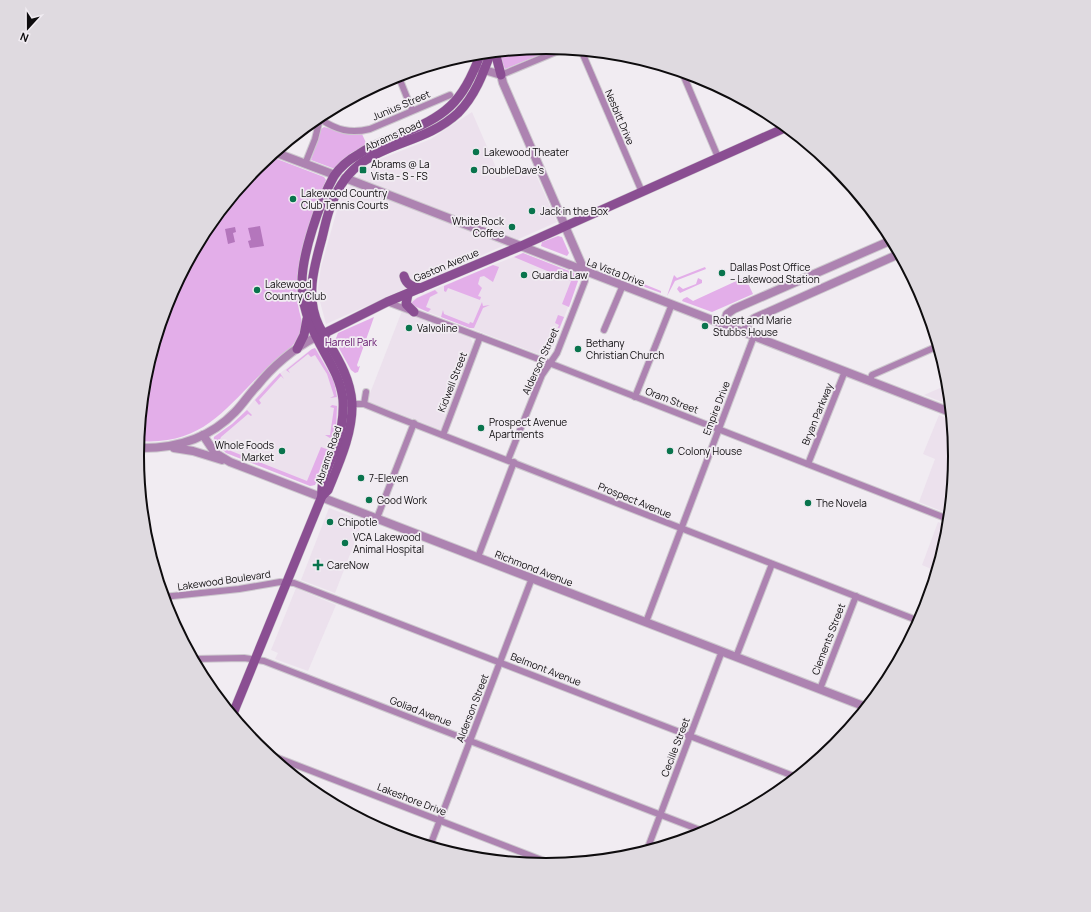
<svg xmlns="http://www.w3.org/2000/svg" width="1091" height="912" viewBox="0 0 1091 912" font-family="Manrope,sans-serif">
  <rect width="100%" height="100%" fill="#f1ecf2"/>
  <!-- built -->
  <g fill="#ece1ed">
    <polygon points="472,112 501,179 533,168 557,222 326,324 319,298 318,288 321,267 339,203 344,194 359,175 378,160 431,139"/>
    <polygon points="523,253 579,277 554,345 546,357 412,306 410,302 412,300 428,292"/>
    <polygon points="402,311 470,337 474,346 441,430 367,401"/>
    <polygon points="316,349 320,353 334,380 339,407 334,440 316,484 312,486 226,453 218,447 213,439 214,436 232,424 246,410 262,390 279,374 310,350"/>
    <polygon points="947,385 950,405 924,395"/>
    <polygon points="939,415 951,420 954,456 949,514 919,502 935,459 923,454"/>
    <polygon points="329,508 363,521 335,593 301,580"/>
    <polygon points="938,522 948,526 947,536 936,571 922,565"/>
    <polygon points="296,588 336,605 308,671 275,659 278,653 271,650"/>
  </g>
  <!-- green -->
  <g fill="#e3aee9">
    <polygon points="546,47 556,48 505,69 498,52"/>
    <polygon points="324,127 339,131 362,134 367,145 351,153 335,169 311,160 321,129"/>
    <path d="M269 156 324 177 326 180C315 211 300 247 297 280 296 290 297 300 299 310 300 315 303 323 302 328 298 346 280 356 267 368 225 408 204 446 138 441L144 376 168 299 206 229 256 167Z"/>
    <polygon points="558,236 562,237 569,253 567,256 541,246 542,242"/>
    <polygon points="523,253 577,274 578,281 569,307 562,304 571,281 514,257"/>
    <polygon points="493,265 499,267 493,282 484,276 480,277 478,284 482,288 478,296 481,297 480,300 448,288 446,292 444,291 444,286"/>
    <polygon points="705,267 706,269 675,281 667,296 674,275 677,278"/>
    <polygon points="745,277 753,294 712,312 682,301 683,299 687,297 693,301"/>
    <polygon points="698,278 702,280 702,283 680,293 677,289 679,286 683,289 696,284"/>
    <polygon points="639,282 661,291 661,293 639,285"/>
    <polygon points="435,290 438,293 430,297 426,307 431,309 428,312 410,304 417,298"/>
    <polygon points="482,302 483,306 490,305 483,308 474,328 470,328 441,317 443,310 444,314 469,324 470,322 473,323"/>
    <polygon points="558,315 564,317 553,344 544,357 540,354 545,355 559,325 555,323"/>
    <polygon points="374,317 357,365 358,367 360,366 358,372 355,373 351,370 335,341 338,333"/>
    <polygon points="315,348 334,381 337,397 330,398 334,396 327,374 315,355 311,357 308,354 288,370 290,373 286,370 312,349"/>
    <polygon points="280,373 284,379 281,376 259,400 261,403 259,405 255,400"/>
    <polygon points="332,405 337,406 336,428 333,440 325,435 330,435 334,408 330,407"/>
    <polygon points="247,410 252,415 251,416 248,414 221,437 219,442 231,451 307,481 321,447 329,450 315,485 310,486 226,453 214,440 214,437 232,424"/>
  </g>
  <!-- water -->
  <g fill="#b476bc">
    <polygon points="260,226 264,246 250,248 248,241 251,240 248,228"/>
    <polygon points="235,227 236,232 233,233 235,242 228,244 225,229"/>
  </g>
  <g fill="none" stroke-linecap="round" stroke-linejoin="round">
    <defs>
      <g id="minor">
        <polyline points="581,50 642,192"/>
        <polyline points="682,72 718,157"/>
        <polyline points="398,75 412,110"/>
        <polyline points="501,75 563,49"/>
        <path d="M319 116 320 119C337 130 350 134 370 129L450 95"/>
        <polyline points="305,164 315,139 320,119"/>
        <polyline points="387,302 557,366 948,519"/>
        <polyline points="604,330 623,285"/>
        <polyline points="870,381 872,375 938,346"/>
        <polyline points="635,397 672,304"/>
        <polyline points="349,404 364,404 391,415 919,621"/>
        <polyline points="364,404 366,392"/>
        <polyline points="443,435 480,337"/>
        <polyline points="508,460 542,375 557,353 585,281 584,270"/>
        <polyline points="808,464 845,371"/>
        <polyline points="377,518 414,423"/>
        <polyline points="478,557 514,462"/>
        <polyline points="163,597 239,589 280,582 294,583 796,777"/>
        <polyline points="646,622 754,336"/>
        <polyline points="736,657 772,564"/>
        <polyline points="193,659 244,658 264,661 705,832"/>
        <polyline points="820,689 856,596"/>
        <polyline points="265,753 552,864"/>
        <polyline points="430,846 532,578"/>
        <polyline points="647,850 722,651"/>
      </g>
      <g id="tertiary">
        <polyline points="478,68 501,75 503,83 584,270"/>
        <polyline points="274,152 335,175"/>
        <polyline points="345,178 950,412"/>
        <polyline points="724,324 727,314 734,309 892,240"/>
        <polyline points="744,332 749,322 755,318 899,254"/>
        <polyline points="203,435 215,453 230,462 866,707"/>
        <path d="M137 448C174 449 209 439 235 412 243 404 249 394 257 386 272 367 294 348 316 337"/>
        <polyline points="174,448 193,451 222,460"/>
      </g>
      <g id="secondary">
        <polyline points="495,52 501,75"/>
        <path d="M404 276C406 285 413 287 421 288"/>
        <polyline points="408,294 406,304 414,312"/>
        <polyline points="319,336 387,302 521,246 787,127"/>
        <polyline points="297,349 304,335 307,319"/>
        <path d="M322 496C320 478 331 462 337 445 341 431 344 415 343 400 340 371 320 350 310 323 305 311 302 298 302 285 301 256 320 201 334 176 340 167 350 159 359 154 370 146 384 141 397 136 447 115 461 105 481 53"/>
        <path d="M232 716 322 496 328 490C339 463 353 433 352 403 350 373 333 352 319 326 305 297 314 267 322 238 325 226 327 214 332 203 357 138 416 152 458 113 475 96 483 74 491 52"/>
      </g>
    </defs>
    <!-- minor casing -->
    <use href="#minor" stroke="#cdc8ce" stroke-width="8"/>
    <!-- tertiary casing -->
    <use href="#tertiary" stroke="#cdc8ce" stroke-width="10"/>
    <!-- secondary casing -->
    <use href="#secondary" stroke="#cdc8ce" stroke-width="10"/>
    <!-- minor -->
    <use href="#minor" stroke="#ad83b1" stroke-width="6"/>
    <!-- tertiary -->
    <use href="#tertiary" stroke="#ad83b1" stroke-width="8"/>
    <!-- secondary -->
    <use href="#secondary" stroke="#8a4e92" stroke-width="9"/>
  </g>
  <!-- markers -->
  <g fill="#09744d" stroke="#f1ecf2" stroke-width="1.5">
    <circle cx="476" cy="152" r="4"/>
    <rect x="359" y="166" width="8" height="8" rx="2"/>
    <circle cx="474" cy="170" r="4"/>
    <circle cx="293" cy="199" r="4"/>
    <circle cx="532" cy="211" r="4"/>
    <circle cx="512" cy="227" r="4"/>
    <circle cx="722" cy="273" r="4"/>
    <circle cx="524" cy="275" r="4"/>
    <circle cx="257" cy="290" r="4"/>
    <circle cx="705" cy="326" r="4"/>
    <circle cx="409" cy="328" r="4"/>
    <circle cx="578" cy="349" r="4"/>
    <circle cx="481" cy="428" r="4"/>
    <circle cx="282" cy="451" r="4"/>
    <circle cx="670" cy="451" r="4"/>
    <circle cx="361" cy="478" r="4"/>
    <circle cx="369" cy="500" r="4"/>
    <circle cx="808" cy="503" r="4"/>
    <circle cx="330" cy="522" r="4"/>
    <circle cx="345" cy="543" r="4"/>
    <path d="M316 559h4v4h4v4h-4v4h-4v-4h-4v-4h4z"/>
  </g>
  <g text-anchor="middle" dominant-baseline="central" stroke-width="3.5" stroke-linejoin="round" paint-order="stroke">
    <!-- street labels -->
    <g font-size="10" fill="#0e0c0e" stroke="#f1ecf2">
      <text transform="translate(401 105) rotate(-23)">Junius Street</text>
      <text transform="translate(620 117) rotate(67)">Nesbitt Drive</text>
      <text transform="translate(393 135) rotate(-24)">Abrams Road</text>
      <text transform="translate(446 265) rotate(-23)">Gaston Avenue</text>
      <text transform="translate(616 272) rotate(21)">La Vista Drive</text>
      <text transform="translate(540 361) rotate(-65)">Alderson Street</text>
      <text transform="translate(452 382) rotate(-69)">Kidwell Street</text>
      <text transform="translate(672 400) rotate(21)">Oram Street</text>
      <text transform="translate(716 408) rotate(-69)">Empire Drive</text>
      <text transform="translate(817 414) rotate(-68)">Bryan Parkway</text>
      <text transform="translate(328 455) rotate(-71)">Abrams Road</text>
      <text transform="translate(635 500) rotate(22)">Prospect Avenue</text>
      <text transform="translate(534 568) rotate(21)">Richmond Avenue</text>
      <text transform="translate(224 580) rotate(-8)">Lakewood Boulevard</text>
      <text transform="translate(828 639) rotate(-69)">Clements Street</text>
      <text transform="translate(546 669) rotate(21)">Belmont Avenue</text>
      <text transform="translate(472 708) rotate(-69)">Alderson Street</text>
      <text transform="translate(421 711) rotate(21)">Goliad Avenue</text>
      <text transform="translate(675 747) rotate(-69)">Cecille Street</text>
      <text transform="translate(412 799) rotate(21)">Lakeshore Drive</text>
    </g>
    <!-- poi labels -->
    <g font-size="10" fill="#0e0c0e" stroke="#f1ecf2" text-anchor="start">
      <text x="484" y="152">Lakewood Theater</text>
      <text x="371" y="164">Abrams @ La<tspan x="371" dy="12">Vista - S - FS</tspan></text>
      <text x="482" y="170">DoubleDave's</text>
      <text x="301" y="193">Lakewood Country<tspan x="301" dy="12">Club Tennis Courts</tspan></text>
      <text x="540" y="211">Jack in the Box</text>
      <text x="504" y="221" text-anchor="end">White Rock<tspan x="504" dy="12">Coffee</tspan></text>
      <text x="730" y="267">Dallas Post Office<tspan x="730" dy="12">– Lakewood Station</tspan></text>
      <text x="532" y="275">Guardia Law</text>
      <text x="265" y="284">Lakewood<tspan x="265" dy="12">Country Club</tspan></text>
      <text x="713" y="320">Robert and Marie<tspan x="713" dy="12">Stubbs House</tspan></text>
      <text x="417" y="328">Valvoline</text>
      <text x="586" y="343">Bethany<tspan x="586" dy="12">Christian Church</tspan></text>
      <text x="489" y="422">Prospect Avenue<tspan x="489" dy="12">Apartments</tspan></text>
      <text x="274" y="445" text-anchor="end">Whole Foods<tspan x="274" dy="12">Market</tspan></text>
      <text x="678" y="451">Colony House</text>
      <text x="369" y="478">7-Eleven</text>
      <text x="377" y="500">Good Work</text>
      <text x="816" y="503">The Novela</text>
      <text x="338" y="522">Chipotle</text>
      <text x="353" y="537">VCA Lakewood<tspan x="353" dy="12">Animal Hospital</tspan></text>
      <text x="327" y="565">CareNow</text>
    </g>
    <!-- park labels -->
    <g font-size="10" fill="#5e0e68" stroke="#f1ecf2">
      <text x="351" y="342">Harrell Park</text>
    </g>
  </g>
  <!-- crop -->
  <path d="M0 0H1091V912H0ZM144 456a402 402 0 1 1 804 0a402 402 0 1 1-804 0Z" fill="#dfdae0" fill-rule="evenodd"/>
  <path fill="none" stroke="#0e0c0e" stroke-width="2" d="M144 456a402 402 0 1 1 804 0a402 402 0 1 1-804 0Z"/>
  <!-- north arrow -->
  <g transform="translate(28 28) rotate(201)" stroke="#f1ecf2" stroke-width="3" paint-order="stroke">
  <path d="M0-3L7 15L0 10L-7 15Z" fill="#0e0c0e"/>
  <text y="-6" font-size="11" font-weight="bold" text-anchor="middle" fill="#0e0c0e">N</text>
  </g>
</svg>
